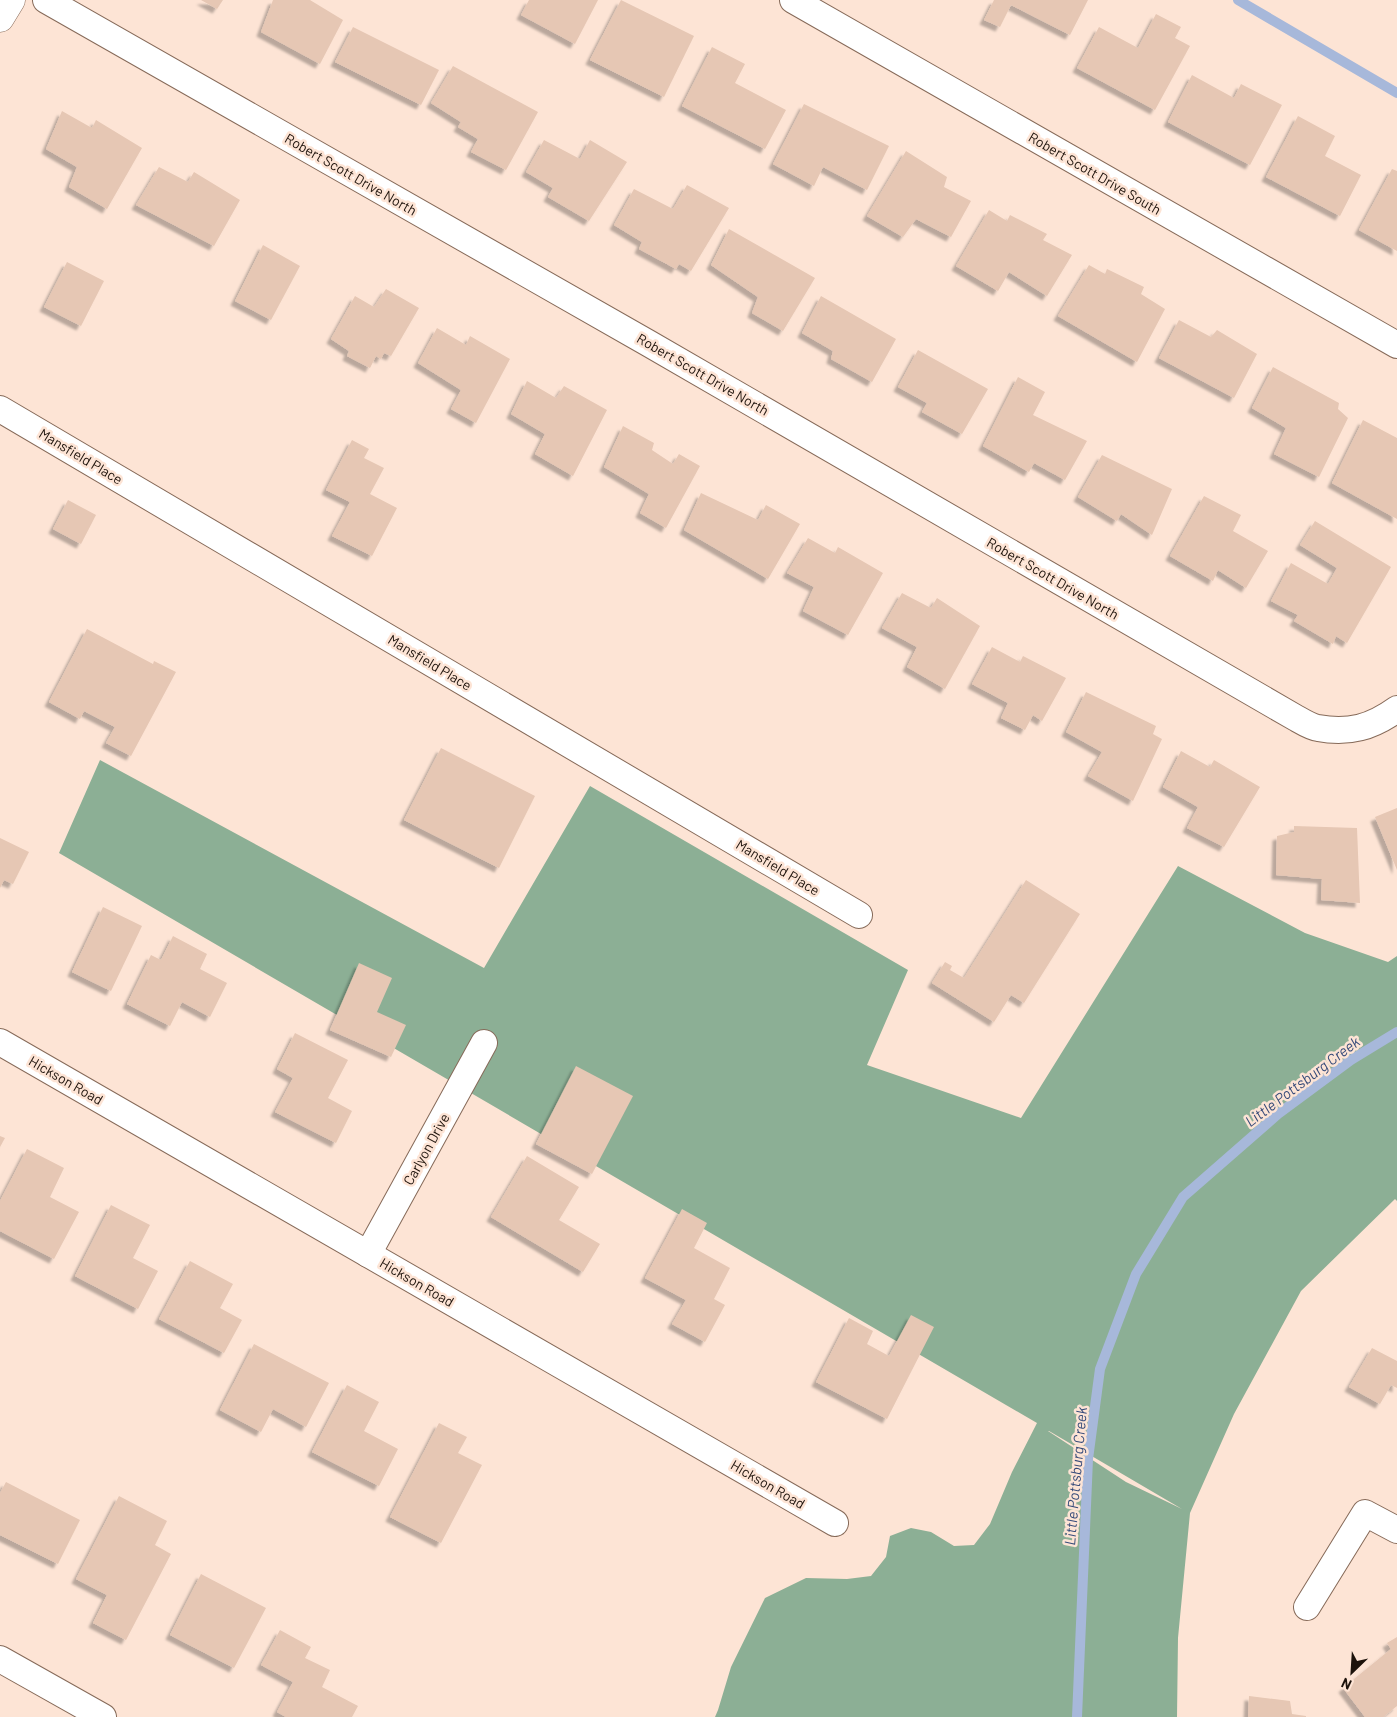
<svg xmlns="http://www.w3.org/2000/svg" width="1397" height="1717" viewBox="0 0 1397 1717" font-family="Barlow,sans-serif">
  <defs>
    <filter id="shadow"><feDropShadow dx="-4.5" dy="4.5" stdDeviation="1" flood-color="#0004"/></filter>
  </defs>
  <rect width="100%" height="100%" fill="#fde4d5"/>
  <!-- forest -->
  <path fill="#8caf95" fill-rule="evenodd" d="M100 760 484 968 590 786 908 970 867 1065 1021 1118 1178 866 1305 933 1388 962 1397 956V1201L1395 1199 1301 1291 1234 1414 1190 1513 1178 1638 1177 1717H715L718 1710 731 1667 765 1598 806 1578 847 1579 871 1576 886 1557 890 1536 911 1528 931 1532 954 1546 974 1545 990 1524 1012 1472 1037 1423 59 853ZM1048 1431H1049L1182 1509 1126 1482Z"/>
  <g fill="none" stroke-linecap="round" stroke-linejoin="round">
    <!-- stream -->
    <g stroke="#a7b8da" stroke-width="10">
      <polyline points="1238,0 1397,93"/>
      <polyline points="1077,1717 1088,1459 1100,1369 1136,1274 1183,1197 1278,1114 1351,1060 1397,1032"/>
    </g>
  </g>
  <!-- building -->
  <g fill="#e6c7b4" filter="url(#shadow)">
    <polygon points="201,0 223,0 217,9"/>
    <polygon points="273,0 310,0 343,20 320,64 261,32"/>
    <polygon points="529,0 598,0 575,44 521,15"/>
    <polygon points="621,0 694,36 664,97 590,60"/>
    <polygon points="994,0 1088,0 1070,35 1011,5 1000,27 984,20"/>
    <polygon points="1156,14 1181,27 1175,38 1190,46 1155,110 1077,68 1099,27 1138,48"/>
    <polygon points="353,27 439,70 421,105 335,62"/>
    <polygon points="712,47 745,64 735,83 786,110 765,149 682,106"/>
    <polygon points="453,66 538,112 506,170 471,152 478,139 458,127 461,122 431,103"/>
    <polygon points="1192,75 1234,98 1241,84 1282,105 1250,165 1168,122"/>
    <polygon points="804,104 889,146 867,190 823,167 814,186 773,164"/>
    <polygon points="62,111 92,128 96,120 142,148 107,209 69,187 77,167 46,149"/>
    <polygon points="1298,116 1335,136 1325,156 1361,175 1340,216 1266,177"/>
    <polygon points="544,140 580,159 590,140 627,162 589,221 548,197 553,188 526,172"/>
    <polygon points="906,151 947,177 944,187 971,201 951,237 916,219 903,237 867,216"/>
    <polygon points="159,167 188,182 194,172 240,200 214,246 136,205"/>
    <polygon points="1392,169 1397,171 1397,251 1359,230"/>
    <polygon points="687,185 729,208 691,271 679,264 676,269 639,249 642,242 614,225 634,189 673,209"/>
    <polygon points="989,210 1007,221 1010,215 1047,234 1043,240 1072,255 1047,296 1009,272 998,291 956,266"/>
    <polygon points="729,229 815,278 783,331 752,313 758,297 711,265"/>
    <polygon points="263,245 300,266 271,320 235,301"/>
    <polygon points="67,262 104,281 81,326 44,307"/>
    <polygon points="1089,265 1105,274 1107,269 1144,287 1141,294 1165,309 1137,362 1058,316"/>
    <polygon points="386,289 419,308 391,356 384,353 381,359 376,356 370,368 347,356 349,351 331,339 355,296 374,307"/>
    <polygon points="821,296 896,339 872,382 831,359 833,351 802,333"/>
    <polygon points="1179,320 1211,337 1217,330 1257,354 1234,398 1159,358"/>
    <polygon points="437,328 466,345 470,336 510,359 476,423 451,409 461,390 418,363"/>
    <polygon points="918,350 988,389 962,434 922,412 927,403 898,387"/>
    <polygon points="1273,367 1339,403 1338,409 1348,418 1319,477 1274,454 1286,428 1252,408"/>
    <polygon points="1018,377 1045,392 1033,415 1087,441 1065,480 1034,463 1029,472 983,446"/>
    <polygon points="527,381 556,398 564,386 607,410 573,476 535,454 545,434 511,414"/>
    <polygon points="1363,420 1397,438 1397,519 1332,483"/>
    <polygon points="623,426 654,443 652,450 673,464 679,454 700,466 666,528 640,513 649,494 604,467"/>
    <polygon points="352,440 369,449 364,458 384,468 370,494 397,508 372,556 332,536 350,502 326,490"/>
    <polygon points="1102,455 1172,489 1152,535 1121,514 1117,521 1078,497"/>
    <polygon points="701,493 758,520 766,505 800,524 768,579 684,530"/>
    <polygon points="1204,496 1241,515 1233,531 1268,551 1246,588 1218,570 1213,581 1170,556"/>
    <polygon points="68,500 96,515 81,544 53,529"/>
    <polygon points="1315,521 1391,567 1347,643 1336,636 1333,644 1294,621 1298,615 1271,601 1291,563 1328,584 1337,568 1300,545"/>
    <polygon points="808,538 835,553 838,547 883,573 848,635 803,611 814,587 787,573"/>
    <polygon points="902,593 931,608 937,598 980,626 945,689 907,667 917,647 882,628"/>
    <polygon points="87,629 153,664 154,661 176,672 131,756 106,743 115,727 84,711 80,719 49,702"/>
    <polygon points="992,647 1020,662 1023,656 1066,678 1042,721 1033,715 1025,730 1001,718 1008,703 972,684"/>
    <polygon points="1086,692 1156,726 1153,734 1162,739 1133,801 1088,776 1102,752 1066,732"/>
    <polygon points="441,748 535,796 499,868 404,820"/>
    <polygon points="1181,751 1210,767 1214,760 1260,787 1224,847 1187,828 1198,807 1163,787"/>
    <polygon points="1397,808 1397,870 1375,817"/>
    <polygon points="1294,826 1357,828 1360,903 1321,900 1322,879 1276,875 1277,836 1294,832"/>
    <polygon points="0,838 29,852 13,884 4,880 0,888"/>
    <polygon points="1026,880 1080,914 1024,1003 1011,995 994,1022 932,983 945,962 952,966 950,970 964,978"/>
    <polygon points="103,907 142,926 111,991 72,972"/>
    <polygon points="173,936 207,954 200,969 227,983 210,1017 182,1002 170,1026 127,1004 151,955 161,960"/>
    <polygon points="359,963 392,978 377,1012 406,1025 391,1057 330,1030"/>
    <polygon points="295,1033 348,1060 328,1098 352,1111 336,1143 275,1112 293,1078 277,1069"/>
    <polygon points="576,1066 633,1096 592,1174 536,1144"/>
    <polygon points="0,1136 5,1138 0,1147"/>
    <polygon points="27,1149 64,1168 50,1197 79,1212 54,1259 0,1231 0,1201"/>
    <polygon points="527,1156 579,1187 559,1220 600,1244 583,1272 491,1217"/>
    <polygon points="111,1205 150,1225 133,1258 158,1271 138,1309 75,1276"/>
    <polygon points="682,1209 707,1223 694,1248 730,1268 714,1299 725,1305 705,1342 672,1324 686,1300 645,1278"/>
    <polygon points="190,1261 233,1284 220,1308 242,1320 224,1353 159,1319"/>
    <polygon points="911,1315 934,1327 887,1419 816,1382 849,1318 873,1331 867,1344 889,1356"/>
    <polygon points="254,1344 329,1383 306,1427 273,1409 261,1432 220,1410"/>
    <polygon points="1372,1348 1397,1361 1397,1388 1391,1385 1380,1404 1349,1387"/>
    <polygon points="347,1385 379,1402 364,1431 398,1449 379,1486 312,1452"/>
    <polygon points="439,1423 467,1437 458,1453 482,1465 441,1543 390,1517"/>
    <polygon points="6,1482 80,1520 58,1564 0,1535 0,1493"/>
    <polygon points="119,1496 167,1521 155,1545 171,1554 126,1640 93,1623 107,1595 76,1579"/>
    <polygon points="201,1574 266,1608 234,1668 170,1635"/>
    <polygon points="280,1630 311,1647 305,1658 330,1670 322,1687 358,1706 352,1717 286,1717 277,1712 293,1682 261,1665"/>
    <polygon points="1397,1637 1397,1706 1383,1717 1365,1717 1343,1688 1391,1649 1387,1643"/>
    <polygon points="1249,1696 1290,1701 1292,1714 1306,1716 1306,1717 1248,1717"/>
  </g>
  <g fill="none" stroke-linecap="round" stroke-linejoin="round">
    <defs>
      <g id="minor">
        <path d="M46 0 648 343 1296 718C1303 722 1311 727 1318 728 1349 734 1372 727 1397 709"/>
        <polyline points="793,0 1397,345"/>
        <polyline points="0,409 859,915"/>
        <polyline points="0,1042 835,1523"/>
        <polyline points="368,1254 484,1043"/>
        <polyline points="1307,1607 1365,1513 1397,1530"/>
        <polyline points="0,1659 103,1717"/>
      </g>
      <polyline id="tertiary" points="0,18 11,0"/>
    </defs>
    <!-- minor casing -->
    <use href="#minor" stroke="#866a59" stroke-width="28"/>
    <!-- tertiary casing -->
    <use href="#tertiary" stroke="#866a59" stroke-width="29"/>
    <!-- minor -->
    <use href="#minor" stroke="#fff" stroke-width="26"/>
    <!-- tertiary -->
    <use href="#tertiary" stroke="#fff" stroke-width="28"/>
  </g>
  <g text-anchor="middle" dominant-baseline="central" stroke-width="5" stroke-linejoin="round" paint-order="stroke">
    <!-- street labels -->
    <g font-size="14" fill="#1d120b" stroke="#fde4d5">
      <text transform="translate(1095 173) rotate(30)">Robert Scott Drive South</text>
      <text transform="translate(351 174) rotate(30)">Robert Scott Drive North</text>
      <text transform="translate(703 374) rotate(30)">Robert Scott Drive North</text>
      <text transform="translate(81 456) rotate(31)">Mansfield Place</text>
      <text transform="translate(1053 578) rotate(30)">Robert Scott Drive North</text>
      <text transform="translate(430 662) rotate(31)">Mansfield Place</text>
      <text transform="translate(778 867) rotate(31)">Mansfield Place</text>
      <text transform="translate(66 1080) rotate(30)">Hickson Road</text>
      <text transform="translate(426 1149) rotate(-61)">Carlyon Drive</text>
      <text transform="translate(417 1282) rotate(30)">Hickson Road</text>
      <text transform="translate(768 1484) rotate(30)">Hickson Road</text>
    </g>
    <!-- water labels -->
    <g font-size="15" font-style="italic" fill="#354a79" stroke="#fde4d5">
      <text transform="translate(1302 1081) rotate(-37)">Little Pottsburg Creek</text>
      <text transform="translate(1075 1476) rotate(-85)">Little Pottsburg Creek</text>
    </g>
  </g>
  <!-- north arrow -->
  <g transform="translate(1352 1672) rotate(205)" stroke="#fde4d5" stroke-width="4" paint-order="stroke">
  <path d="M0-4L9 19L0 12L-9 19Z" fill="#1d120b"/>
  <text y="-8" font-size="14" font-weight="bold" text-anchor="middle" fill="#1d120b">N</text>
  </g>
</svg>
